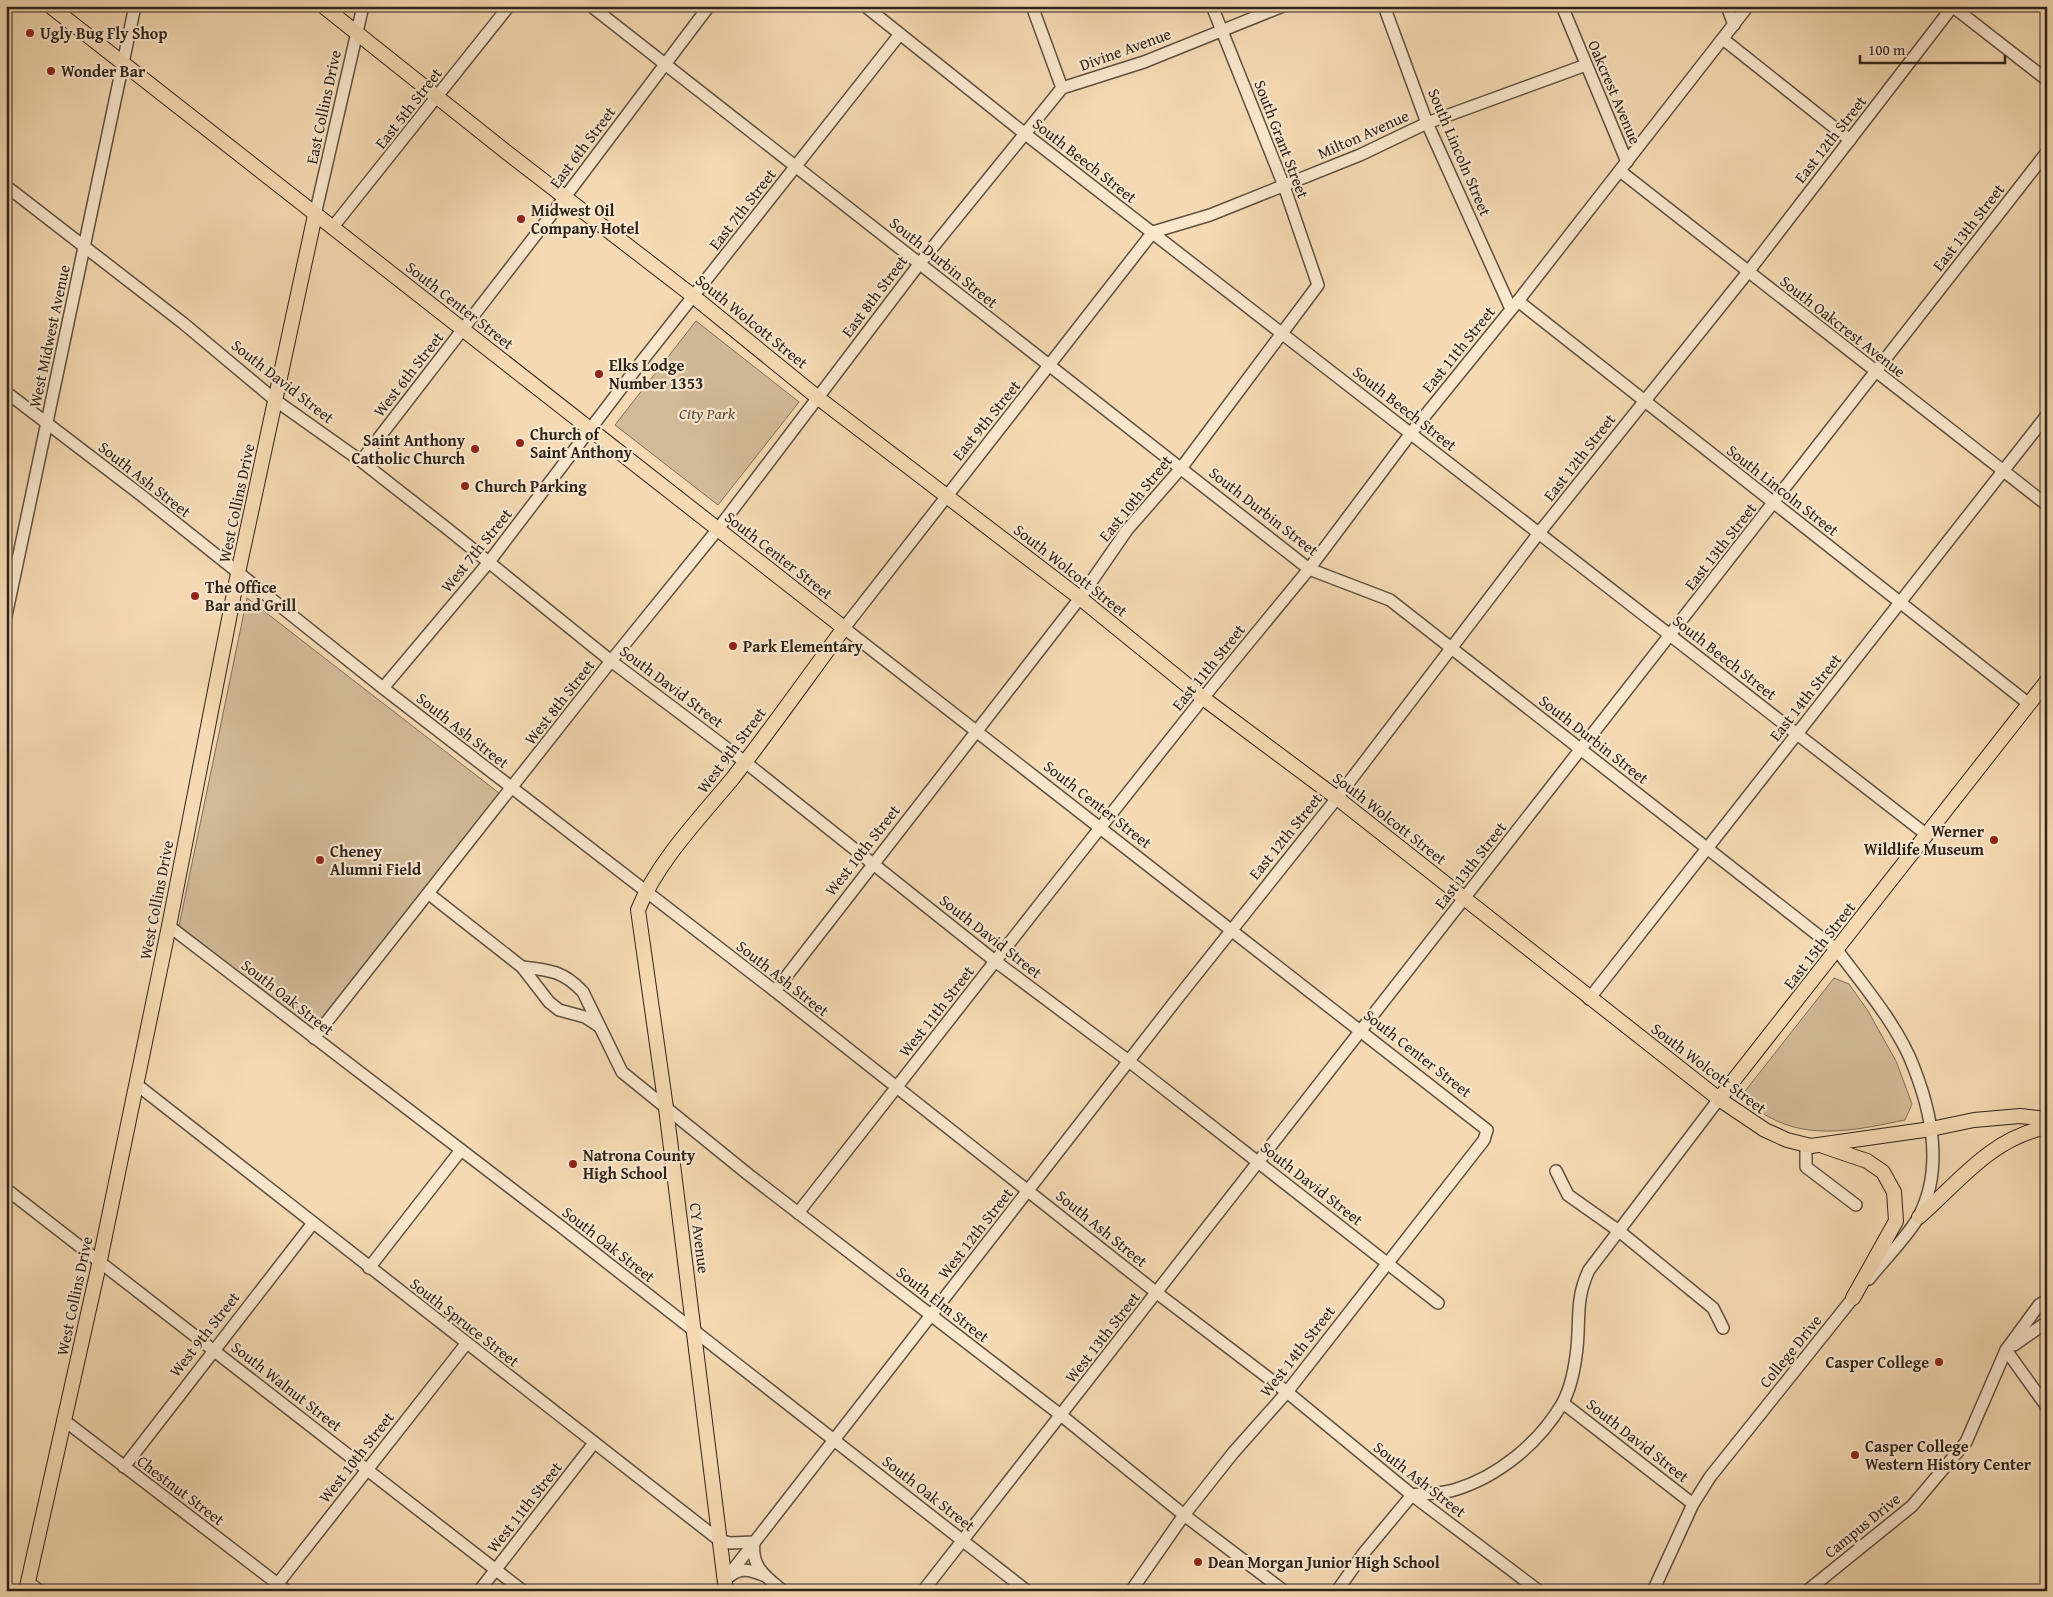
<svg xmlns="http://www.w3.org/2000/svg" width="2053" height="1597" viewBox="0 0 2053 1597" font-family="'Gentium Book Plus',serif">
  <rect width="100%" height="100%" fill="#f4d9b2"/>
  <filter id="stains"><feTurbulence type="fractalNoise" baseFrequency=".004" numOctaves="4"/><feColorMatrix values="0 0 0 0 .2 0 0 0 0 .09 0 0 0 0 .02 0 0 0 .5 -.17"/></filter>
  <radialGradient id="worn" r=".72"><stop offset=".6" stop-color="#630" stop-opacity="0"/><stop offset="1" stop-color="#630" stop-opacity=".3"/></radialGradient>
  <!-- green -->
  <g fill="#d2ba98" stroke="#806e59">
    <polygon points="696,321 799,402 718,505 615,425"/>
    <polygon points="247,598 499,793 313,1029 179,926"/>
    <path d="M1834 978 1849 984 1868 1011 1896 1061 1912 1104 1905 1120C1860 1129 1812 1141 1769 1117 1759 1112 1750 1102 1742 1095Z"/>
  </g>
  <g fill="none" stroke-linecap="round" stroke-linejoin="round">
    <defs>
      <g id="minor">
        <path d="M591 6 1309 569 1390 600 1837 950C1863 985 1899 1027 1914 1068 1932 1114 1943 1170 1919 1216 1910 1234 1882 1262 1869 1279"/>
        <polyline points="865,6 1024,133 1927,835"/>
        <polyline points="1032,6 1062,88"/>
        <polyline points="1384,6 1427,123 1511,309"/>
        <polyline points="1562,6 1627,162"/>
        <polyline points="1727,6 1734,25"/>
        <polyline points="1952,6 2047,80"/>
        <polyline points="1723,39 1850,140"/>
        <polyline points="1620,171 2047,505"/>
        <polyline points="6,186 183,323 275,400 361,461 449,530 611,661 745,762 995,961 1130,1062 1438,1303"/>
        <polyline points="315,215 363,6"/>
        <polyline points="332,228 509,6"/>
        <polyline points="1153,232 1210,215 1360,155 1427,123 1586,65"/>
        <polyline points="1518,301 2029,704"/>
        <polyline points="6,392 141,495 383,688 775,991 1157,1293 1287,1392 1412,1495 1539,1591"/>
        <polyline points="361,461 565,197 709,6"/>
        <polyline points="6,616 135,6"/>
        <polyline points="383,688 489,562 642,361 900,34"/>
        <polyline points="429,894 522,967 549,1002 559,1010 585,1017 600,1027"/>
        <polyline points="169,926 559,1225 1027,1591"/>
        <path d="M522 967C550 970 563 971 583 992L622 1072 749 1175 1062 1416 1184 1515 1284 1591"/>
        <polyline points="775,991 1080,598 1127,530 1182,467 1318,285 1284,186 1212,6"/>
        <polyline points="1589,999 2047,415"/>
        <polyline points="314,1038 611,661 718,529 920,263 1062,88 1144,62 1283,6"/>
        <path d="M136 1084 719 1540 730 1543 754 1542C751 1567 765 1576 783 1591"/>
        <polyline points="1806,1145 1806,1167 1856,1205"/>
        <polyline points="1556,1171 1568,1195 1619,1231 1713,1308 1723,1328"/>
        <polyline points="6,1189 523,1591"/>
        <polyline points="798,1213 1047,895 1203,698 1309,569 1411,433 1518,301 1748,6"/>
        <polyline points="369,1268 461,1150"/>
        <polyline points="2014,1345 2047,1322"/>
        <polyline points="2006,1350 2047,1407"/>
        <polyline points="1563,1403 1693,1504"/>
        <polyline points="65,1421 287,1591"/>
        <polyline points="124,1467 313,1223"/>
        <path d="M730 1576C741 1567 750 1570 763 1575"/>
        <polyline points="725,1580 1180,995 1337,798 1539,533 1748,272 1953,6"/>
        <polyline points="28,1582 40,1591"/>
        <polyline points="272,1591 466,1344"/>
        <polyline points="479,1591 594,1443"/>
        <polyline points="923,1591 2047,152"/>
        <polyline points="1131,1591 1184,1515 1233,1453 1287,1392 1484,1140 1487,1130 844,628 1153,232"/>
        <path d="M1337 1591 1363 1554 1412 1495C1425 1493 1441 1494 1454 1490 1498 1477 1539 1443 1562 1404 1570 1390 1574 1371 1576 1356 1581 1324 1574 1301 1589 1270L1719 1099"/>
        <polyline points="1653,1591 1693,1504 1710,1477 1857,1293"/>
        <polyline points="1807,1591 1912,1506 1966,1442 2006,1350 2039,1305 2047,1300"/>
      </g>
      <g id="major">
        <path d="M50 6 844 628C807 678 771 729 733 778 700 818 657 862 638 910L666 1108 726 1591"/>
        <polyline points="323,6 505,151 693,296 817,397 1080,598 1203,698 1337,798 1719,1099 1765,1130 1787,1140 1811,1146 1931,1129 1974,1120 2020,1116 2047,1119"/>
        <polyline points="1719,1099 2047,681"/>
        <polyline points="1823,1146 1867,1161 1883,1172 1894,1192 1896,1221 1853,1298"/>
        <path d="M1919 1217C1960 1181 1990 1139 2047 1127"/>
        <polyline points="26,1591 100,1260 169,926 238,573 315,215"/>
      </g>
    </defs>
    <!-- minor casing -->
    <use href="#minor" stroke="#605040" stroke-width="14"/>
    <!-- major casing -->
    <use href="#major" stroke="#2e231a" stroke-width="16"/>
    <!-- minor -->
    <use href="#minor" stroke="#f8e6cd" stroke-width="11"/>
    <!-- major -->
    <use href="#major" stroke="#f4d9b2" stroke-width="14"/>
  </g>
  <!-- markers -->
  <g fill="#8f2418" stroke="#f8e6cd" stroke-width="2">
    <circle cx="30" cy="33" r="5"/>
    <circle cx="51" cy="71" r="5"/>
    <circle cx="521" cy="219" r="5"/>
    <circle cx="599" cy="374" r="5"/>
    <circle cx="520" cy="443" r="5"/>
    <circle cx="475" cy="449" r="5"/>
    <circle cx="465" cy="486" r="5"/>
    <circle cx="195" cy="596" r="5"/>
    <circle cx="733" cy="646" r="5"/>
    <circle cx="1994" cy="840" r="5"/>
    <circle cx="320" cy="860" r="5"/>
    <circle cx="573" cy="1164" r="5"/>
    <circle cx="1939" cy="1362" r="5"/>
    <circle cx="1855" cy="1455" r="5"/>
    <circle cx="1198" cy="1562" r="5"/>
  </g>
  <g text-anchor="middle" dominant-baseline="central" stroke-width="4.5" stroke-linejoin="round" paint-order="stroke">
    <!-- poi labels -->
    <g font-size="16" font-weight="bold" fill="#2e231a" stroke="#f8e6cd" text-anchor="start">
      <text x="40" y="33">Ugly Bug Fly Shop</text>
      <text x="61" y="71">Wonder Bar</text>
      <text x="531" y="210">Midwest Oil<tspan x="531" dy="18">Company Hotel</tspan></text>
      <text x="609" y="365">Elks Lodge<tspan x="609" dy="18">Number 1353</tspan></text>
      <text x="530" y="434">Church of<tspan x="530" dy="18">Saint Anthony</tspan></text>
      <text x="465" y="440" text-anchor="end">Saint Anthony<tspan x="465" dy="18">Catholic Church</tspan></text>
      <text x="475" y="486">Church Parking</text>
      <text x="205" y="587">The Office<tspan x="205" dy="18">Bar and Grill</tspan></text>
      <text x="743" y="646">Park Elementary</text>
      <text x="1984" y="831" text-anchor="end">Werner<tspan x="1984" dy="18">Wildlife Museum</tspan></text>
      <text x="330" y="851">Cheney<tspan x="330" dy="18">Alumni Field</tspan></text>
      <text x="583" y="1155">Natrona County<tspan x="583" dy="18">High School</tspan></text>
      <text x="1929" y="1362" text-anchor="end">Casper College</text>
      <text x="1865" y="1446">Casper College<tspan x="1865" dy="18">Western History Center</tspan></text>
      <text x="1208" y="1562">Dean Morgan Junior High School</text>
    </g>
    <!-- street labels -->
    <g font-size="16" fill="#2e231a" stroke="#f8e6cd">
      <text transform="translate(1125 49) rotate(-20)">Divine Avenue</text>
      <text transform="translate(1615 92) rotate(67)">Oakcrest Avenue</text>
      <text transform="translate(323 107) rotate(-78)">East Collins Drive</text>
      <text transform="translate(408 108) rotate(-52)">East 5th Street</text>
      <text transform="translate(1363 134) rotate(-24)">Milton Avenue</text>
      <text transform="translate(1282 139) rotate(69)">South Grant Street</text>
      <text transform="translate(1830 139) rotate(-52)">East 12th Street</text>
      <text transform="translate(582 147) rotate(-53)">East 6th Street</text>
      <text transform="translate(1460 152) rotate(67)">South Lincoln Street</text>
      <text transform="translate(1085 160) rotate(38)">South Beech Street</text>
      <text transform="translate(742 209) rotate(-52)">East 7th Street</text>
      <text transform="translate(1968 227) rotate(-52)">East 13th Street</text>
      <text transform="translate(944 262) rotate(39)">South Durbin Street</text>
      <text transform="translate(874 296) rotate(-53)">East 8th Street</text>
      <text transform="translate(460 305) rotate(38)">South Center Street</text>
      <text transform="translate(752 321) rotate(39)">South Wolcott Street</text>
      <text transform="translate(1843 326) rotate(38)">South Oakcrest Avenue</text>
      <text transform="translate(49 336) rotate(-78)">West Midwest Avenue</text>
      <text transform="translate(1458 349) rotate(-51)">East 11th Street</text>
      <text transform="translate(408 374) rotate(-52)">West 6th Street</text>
      <text transform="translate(283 381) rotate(38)">South David Street</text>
      <text transform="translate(1405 408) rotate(38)">South Beech Street</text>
      <text transform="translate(986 420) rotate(-51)">East 9th Street</text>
      <text transform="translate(1579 457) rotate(-52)">East 12th Street</text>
      <text transform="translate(145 479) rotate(38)">South Ash Street</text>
      <text transform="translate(1783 490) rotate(38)">South Lincoln Street</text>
      <text transform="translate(1135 498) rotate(-51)">East 10th Street</text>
      <text transform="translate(236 503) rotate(-78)">West Collins Drive</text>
      <text transform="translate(1264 511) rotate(38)">South Durbin Street</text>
      <text transform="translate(1720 546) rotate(-52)">East 13th Street</text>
      <text transform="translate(476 550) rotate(-51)">West 7th Street</text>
      <text transform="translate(779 555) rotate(38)">South Center Street</text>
      <text transform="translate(1071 570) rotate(38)">South Wolcott Street</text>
      <text transform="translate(1725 657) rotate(38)">South Beech Street</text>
      <text transform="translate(1208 667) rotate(-51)">East 11th Street</text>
      <text transform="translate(672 686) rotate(37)">South David Street</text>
      <text transform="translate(1805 697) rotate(-52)">East 14th Street</text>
      <text transform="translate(559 702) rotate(-52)">West 8th Street</text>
      <text transform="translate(463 730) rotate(38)">South Ash Street</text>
      <text transform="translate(1594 739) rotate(38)">South Durbin Street</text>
      <text transform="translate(731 750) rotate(-53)">West 9th Street</text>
      <text transform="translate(1098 804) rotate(38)">South Center Street</text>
      <text transform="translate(1390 818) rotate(38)">South Wolcott Street</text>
      <text transform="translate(1285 836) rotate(-51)">East 12th Street</text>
      <text transform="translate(862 850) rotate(-52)">West 10th Street</text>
      <text transform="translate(1470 865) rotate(-52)">East 13th Street</text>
      <text transform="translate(156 900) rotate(-79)">West Collins Drive</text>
      <text transform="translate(991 936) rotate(38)">South David Street</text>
      <text transform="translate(1819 945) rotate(-52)">East 15th Street</text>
      <text transform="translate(783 978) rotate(38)">South Ash Street</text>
      <text transform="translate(288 997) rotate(38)">South Oak Street</text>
      <text transform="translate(936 1011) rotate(-52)">West 11th Street</text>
      <text transform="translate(1418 1053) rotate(38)">South Center Street</text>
      <text transform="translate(1709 1068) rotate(37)">South Wolcott Street</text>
      <text transform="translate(1312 1183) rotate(38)">South David Street</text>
      <text transform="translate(1102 1228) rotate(39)">South Ash Street</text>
      <text transform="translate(975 1233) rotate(-52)">West 12th Street</text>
      <text transform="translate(700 1238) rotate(83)">CY Avenue</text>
      <text transform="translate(609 1244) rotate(38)">South Oak Street</text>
      <text transform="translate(74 1296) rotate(-78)">West Collins Drive</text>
      <text transform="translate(943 1304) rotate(38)">South Elm Street</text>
      <text transform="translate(465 1322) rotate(38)">South Spruce Street</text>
      <text transform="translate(204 1334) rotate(-52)">West 9th Street</text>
      <text transform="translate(1102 1337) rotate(-52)">West 13th Street</text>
      <text transform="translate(1297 1351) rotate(-52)">West 14th Street</text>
      <text transform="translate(1790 1351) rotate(-51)">College Drive</text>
      <text transform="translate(287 1386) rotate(38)">South Walnut Street</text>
      <text transform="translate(1638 1440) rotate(38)">South David Street</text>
      <text transform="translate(356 1457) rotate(-52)">West 10th Street</text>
      <text transform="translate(1420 1479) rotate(38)">South Ash Street</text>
      <text transform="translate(181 1490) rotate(37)">Chestnut Street</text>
      <text transform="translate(929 1493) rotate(38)">South Oak Street</text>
      <text transform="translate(524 1507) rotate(-52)">West 11th Street</text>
      <text transform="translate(1862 1525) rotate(-39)">Campus Drive</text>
    </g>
    <!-- park labels -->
    <g font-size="16" font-style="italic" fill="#57493a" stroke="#f8e6cd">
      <text x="707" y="413">City Park</text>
    </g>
  </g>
  <!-- margin -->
  <rect width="2053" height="1597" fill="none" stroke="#f4d9b2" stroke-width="25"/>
  <rect x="8" y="8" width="2038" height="1582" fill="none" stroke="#2e231a" stroke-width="2.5"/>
  <rect x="12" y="12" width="2028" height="1572" fill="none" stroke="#2e231a"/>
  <!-- scale -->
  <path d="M1860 55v8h145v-8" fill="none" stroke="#2e231a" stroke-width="2.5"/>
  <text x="1868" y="55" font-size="15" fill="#2e231a" stroke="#f8e6cd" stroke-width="4" paint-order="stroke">100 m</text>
  <rect width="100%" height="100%" filter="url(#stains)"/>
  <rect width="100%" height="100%" fill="url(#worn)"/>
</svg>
